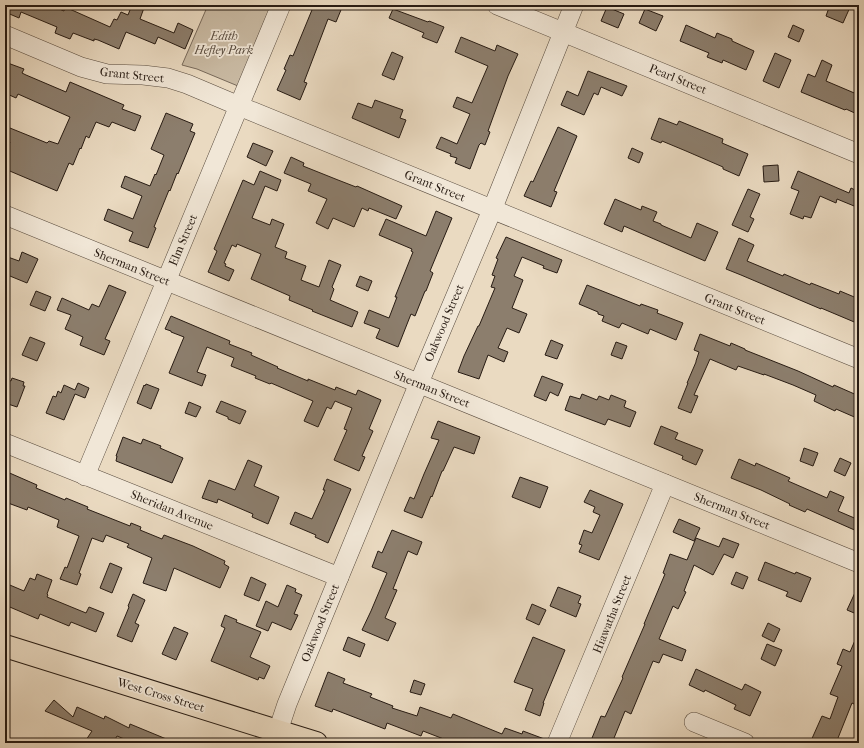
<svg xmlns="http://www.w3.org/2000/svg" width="864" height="748" viewBox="0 0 864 748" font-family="'IM FELL French Canon',serif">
  <rect width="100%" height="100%" fill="#eadac1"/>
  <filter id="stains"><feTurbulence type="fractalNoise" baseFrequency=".005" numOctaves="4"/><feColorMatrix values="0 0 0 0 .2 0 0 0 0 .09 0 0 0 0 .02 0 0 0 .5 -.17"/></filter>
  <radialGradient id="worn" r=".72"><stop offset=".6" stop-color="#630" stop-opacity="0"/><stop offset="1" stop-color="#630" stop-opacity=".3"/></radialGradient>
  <!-- green -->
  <polygon fill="#c9baa3" stroke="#786a5b" points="208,5 271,5 238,86 197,69 182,65"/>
  <!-- building -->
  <g fill="#8c7e6d" stroke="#271b13">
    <polygon points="5,5 50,5 64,11 65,7 110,27 114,19 117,20 121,12 128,15 132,5 145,5 140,19 174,33 178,23 193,30 185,49 158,37 155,44 126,32 119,49 98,40 94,39 94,41 73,33 70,39 55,33 57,27 21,12 19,18 5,12"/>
    <polygon points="314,5 343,5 336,22 328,19 304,82 307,83 300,100 277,90 286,70 284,69 290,55 293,56"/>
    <polygon points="830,5 851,5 843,23 826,16"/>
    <polygon points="607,7 624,14 618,28 601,21"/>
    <polygon points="393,9 428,22 429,21 444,27 437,43 422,37 424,33 389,18"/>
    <polygon points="645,9 663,16 656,31 639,23"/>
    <polygon points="686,25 715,38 717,33 732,39 732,41 754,51 746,70 723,60 722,63 707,57 709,53 680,41"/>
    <polygon points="793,25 804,30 799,42 788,37"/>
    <polygon points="461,37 495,51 497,45 518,54 508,76 488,131 490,132 485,145 481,143 479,145 470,169 455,163 457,158 450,156 451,154 436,148 441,137 457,144 470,114 453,107 457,97 472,103 488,66 455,52"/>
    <polygon points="392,52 403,57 394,80 382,75"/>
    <polygon points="775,53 791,60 779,88 763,81"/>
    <polygon points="822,60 832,65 826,81 859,95 859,115 846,109 845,110 801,92 808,74 815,77"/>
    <polygon points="5,62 24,69 22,73 26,75 66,92 70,82 124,105 122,109 141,116 135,131 112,122 109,127 96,122 89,138 86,136 81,149 80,148 73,165 69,163 57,191 5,169 5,153 10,142 5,140 5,126 47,143 49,141 58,144 70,117 18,94 16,98 5,93"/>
    <polygon points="588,71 627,86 622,96 601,87 598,95 594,93 584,115 561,105 567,91 578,96"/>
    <polygon points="375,100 403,110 400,118 406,120 399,138 352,118 358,103 372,108"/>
    <polygon points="166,113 193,124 190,131 195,133 178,174 177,173 170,191 169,190 154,227 156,228 148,248 129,241 133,232 104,220 108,209 133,219 142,196 121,187 125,176 150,186 155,174 156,175 164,155 151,149"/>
    <polygon points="659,118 677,125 679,121 723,139 722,143 748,154 739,176 723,169 723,167 686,151 662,141 661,143 651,139"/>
    <polygon points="558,127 577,136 554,191 557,192 551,207 524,196 531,181 533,182"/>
    <polygon points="253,143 273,151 266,166 247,157"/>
    <polygon points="632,148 643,153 639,163 628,158"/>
    <polygon points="291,157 304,163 303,166 338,180 356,187 357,186 402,206 396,219 369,208 368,211 362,208 354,227 333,218 328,229 316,223 327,199 308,191 311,184 284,173"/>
    <polygon points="778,165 779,181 764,182 763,166"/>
    <polygon points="260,171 281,180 277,191 265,186 252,218 270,225 272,219 284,224 275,247 287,252 285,258 306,266 301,280 319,287 329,260 341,265 332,287 334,289 330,300 358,312 352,327 312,311 313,310 289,300 290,296 251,279 261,254 237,244 236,247 232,245 224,263 226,264 225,266 234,270 229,281 208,272 217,251 214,249 243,180 254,185"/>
    <polygon points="798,171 849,193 851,188 859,192 859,208 837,199 836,203 820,196 811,218 804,216 803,219 790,214 799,191 791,188"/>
    <polygon points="748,189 760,194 750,217 754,219 748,232 732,225"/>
    <polygon points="615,199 641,210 642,206 657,212 653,221 661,224 661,225 691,238 697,223 718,232 705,261 624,226 622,232 604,224"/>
    <polygon points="436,211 452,218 430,271 433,273 426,291 425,291 415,316 411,314 398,347 376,338 380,329 364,323 369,310 389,318 397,297 395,297 413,252 411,251 412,249 379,235 386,219 426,236"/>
    <polygon points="506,237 562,260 557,273 543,268 544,266 522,257 514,276 523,280 512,308 527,314 519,333 507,328 498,348 508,352 504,362 488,355 479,379 458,372 464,356 478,326 479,326 495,288 491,287 495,276 492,275 498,259 496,258"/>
    <polygon points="739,238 754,245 747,261 783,276 784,274 810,285 811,283 839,294 840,291 859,299 859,324 821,308 821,309 741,275 726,269"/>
    <polygon points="22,252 38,259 27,283 5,274 5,256 19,261"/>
    <polygon points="360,276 372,281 368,291 356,286"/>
    <polygon points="109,285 126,292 105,339 110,341 104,355 80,345 83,337 65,329 71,315 57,310 62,298 89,310 92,304 99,307"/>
    <polygon points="587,285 640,306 641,304 658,310 657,313 683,323 676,340 650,329 648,334 622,323 619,328 602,321 604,316 598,314 598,312 579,304"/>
    <polygon points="36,291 51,297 45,311 30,305"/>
    <polygon points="171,316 230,341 229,344 252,353 251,355 278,367 277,368 308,381 308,379 335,390 336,387 356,395 358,390 381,400 369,429 373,431 362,456 365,457 359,471 334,460 347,430 344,429 352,408 335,401 331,409 327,407 318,427 304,421 313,401 271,383 270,384 255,378 256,376 231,366 234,358 207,347 197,372 206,375 202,386 169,373 184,337 171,332 171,331 165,329"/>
    <polygon points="700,334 730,346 731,343 745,349 745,350 798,371 833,387 834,385 859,396 859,419 836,409 835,411 814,401 816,395 793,385 764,374 764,375 738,366 736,370 710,359 694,395 698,396 691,413 678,408 688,383 687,383 696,362 696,361 699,352 694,350"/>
    <polygon points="30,337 45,343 37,361 22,355"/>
    <polygon points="551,340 563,345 557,359 545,355"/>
    <polygon points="616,342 627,346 622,359 611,355"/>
    <polygon points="542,376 563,384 558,396 550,392 546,401 534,396"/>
    <polygon points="12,378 24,382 23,386 25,386 17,407 5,403 5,379 11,381"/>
    <polygon points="78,383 89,388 85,398 75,394 64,420 46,413 53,396 56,397 58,391 61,393 64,385 75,390"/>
    <polygon points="146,384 159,389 151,409 137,403 144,385 145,386"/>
    <polygon points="582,394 597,400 599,396 609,400 611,395 626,401 624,407 636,412 630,427 608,419 605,425 565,410 570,396 580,399"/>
    <polygon points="221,401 246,411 240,424 228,419 228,417 216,412"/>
    <polygon points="189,402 201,407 196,417 185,413"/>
    <polygon points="438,421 480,437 474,454 454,447 443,471 442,471 432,497 431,496 422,518 404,511 410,497 414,499 424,474 439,440 431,438"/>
    <polygon points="661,426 678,433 675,439 703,450 696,465 682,459 683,456 654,444"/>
    <polygon points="123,437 141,444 143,439 161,446 160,448 183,458 172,483 116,461 117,456 116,456"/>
    <polygon points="804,448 818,453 813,466 800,461"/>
    <polygon points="840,458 851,463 845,476 834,471"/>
    <polygon points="739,459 755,466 756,463 790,478 788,481 827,498 830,491 844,497 838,511 859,520 859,532 807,509 805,512 789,505 790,504 761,490 731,478"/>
    <polygon points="248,460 262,466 254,486 279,497 268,524 252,517 253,514 218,499 217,503 202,498 209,480 235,490"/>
    <polygon points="5,471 37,485 36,488 65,500 66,498 88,507 87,509 130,526 131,523 141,527 140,530 162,539 164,535 193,546 225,561 224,564 229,567 220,588 174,568 166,591 143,583 152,558 127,547 129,544 106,535 103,542 92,538 79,573 81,574 77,585 60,579 65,567 67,568 79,536 57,527 59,520 28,507 27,510 8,503 9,500 5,498"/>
    <polygon points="520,477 548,487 540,508 512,497"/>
    <polygon points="327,479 351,489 328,543 315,537 316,535 290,524 295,512 312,519 325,490 323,490"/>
    <polygon points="590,490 623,504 599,560 579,552 582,545 579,544 584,530 592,533 600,515 593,512 595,507 584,502"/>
    <polygon points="679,519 700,528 694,541 673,532"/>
    <polygon points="392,530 422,542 417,555 408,551 393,589 397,590 385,618 396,623 388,641 362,630 371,611 387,573 372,567 378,551 382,553"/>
    <polygon points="696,538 719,547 723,538 739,544 733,558 724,554 713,575 694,565 684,591 686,592 678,609 673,606 659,639 686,650 682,661 663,654 659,663 653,661 631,714 625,711 612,743 590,743 601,716 605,717 623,678 622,677 645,624 644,624 665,574 663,573 670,554 687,560"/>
    <polygon points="765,562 795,574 796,572 811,578 801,602 786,596 788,592 758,580"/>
    <polygon points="110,563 122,568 112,593 100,588"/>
    <polygon points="736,572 748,577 743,589 731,584"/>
    <polygon points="37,574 52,580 47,594 48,595 47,597 86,613 89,607 104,613 96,632 71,622 69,626 40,614 38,619 5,605 5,583 24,591 30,578 35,580"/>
    <polygon points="251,577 266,584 259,601 244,595"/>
    <polygon points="859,584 859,615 847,610"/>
    <polygon points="287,585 296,589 295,592 302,595 294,614 298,615 291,630 272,622 268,631 256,626 266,601 278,607"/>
    <polygon points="558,587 581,596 578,603 581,604 576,617 550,606"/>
    <polygon points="133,594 145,600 135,623 139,625 132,642 117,636 129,607 128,606"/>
    <polygon points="532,604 546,610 539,625 526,619"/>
    <polygon points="225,615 237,620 236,622 261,632 250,657 270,666 264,679 259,677 258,680 211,661 225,628 221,626"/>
    <polygon points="768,623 780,629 774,642 762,636"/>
    <polygon points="174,627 188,633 176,660 162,654"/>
    <polygon points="859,631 859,697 856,705 852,703 836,743 810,743 822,716 830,719 838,697 830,694 842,666 837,664 843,649 850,652"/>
    <polygon points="348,637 365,644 360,657 343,650"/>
    <polygon points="533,637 565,650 543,703 544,703 540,716 525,710 533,689 514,682"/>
    <polygon points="767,644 782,650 775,666 761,659"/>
    <polygon points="696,669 742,690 745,684 761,692 750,716 734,709 736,705 705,690 704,692 689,685"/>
    <polygon points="328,672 345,679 343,683 372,694 370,697 393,706 392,708 417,716 420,707 451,718 453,714 502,734 505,728 522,734 523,731 547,740 546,743 454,743 423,731 421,736 387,723 385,729 333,709 332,712 315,706"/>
    <polygon points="414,680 425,684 421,695 410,692"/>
    <polygon points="54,700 73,717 77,707 104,719 105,716 129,728 130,724 176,743 134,743 117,736 113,743 84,743 92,731 45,711"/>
  </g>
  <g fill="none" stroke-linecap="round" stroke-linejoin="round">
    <defs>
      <g id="minor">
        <polyline points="497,5 859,154"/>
        <polyline points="5,35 81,67 107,74 143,75 168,78 187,84 239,106 859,359"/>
        <polyline points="5,215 435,390 859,563"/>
        <polyline points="5,443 339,577"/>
        <polyline points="85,476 281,5"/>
        <polyline points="694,722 745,743"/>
        <polyline points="278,731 287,704 339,577 424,371 492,210 574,5"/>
        <polyline points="557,743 665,484"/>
      </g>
      <polyline id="major" points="5,646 261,726 316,743"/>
    </defs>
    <!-- minor casing -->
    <use href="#minor" stroke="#584b3e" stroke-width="20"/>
    <!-- major casing -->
    <use href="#major" stroke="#271b13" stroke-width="24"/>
    <!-- minor -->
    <use href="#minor" stroke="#f1e7d7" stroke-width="19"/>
    <!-- major -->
    <use href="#major" stroke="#eadac1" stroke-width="22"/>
  </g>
  <g text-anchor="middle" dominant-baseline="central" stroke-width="3.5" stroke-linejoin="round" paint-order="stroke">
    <!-- park labels -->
    <g font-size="12" font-style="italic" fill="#584b3e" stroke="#f1e7d7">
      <text x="224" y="36">Edith<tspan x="224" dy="14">Hefley Park</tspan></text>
    </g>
    <!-- street labels -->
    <g font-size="12" fill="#271b13" stroke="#f1e7d7">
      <text transform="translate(132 75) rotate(6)">Grant Street</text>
      <text transform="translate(678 79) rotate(22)">Pearl Street</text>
      <text transform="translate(435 186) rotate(22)">Grant Street</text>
      <text transform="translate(183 240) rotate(-67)">Elm Street</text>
      <text transform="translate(132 267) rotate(22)">Sherman Street</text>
      <text transform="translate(735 309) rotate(22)">Grant Street</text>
      <text transform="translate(444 323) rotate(-67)">Oakwood Street</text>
      <text transform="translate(432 389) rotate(22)">Sherman Street</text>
      <text transform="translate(172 510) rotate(22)">Sheridan Avenue</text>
      <text transform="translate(732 511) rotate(22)">Sherman Street</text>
      <text transform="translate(612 614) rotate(-68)">Hiawatha Street</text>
      <text transform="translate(320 623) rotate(-68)">Oakwood Street</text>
      <text transform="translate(161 695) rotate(17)">West Cross Street</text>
    </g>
  </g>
  <!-- margin -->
  <rect width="864" height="748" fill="none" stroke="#eadac1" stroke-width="20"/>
  <rect x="6" y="6" width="852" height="736" fill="none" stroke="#271b13" stroke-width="2"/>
  <rect x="10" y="10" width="844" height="728" fill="none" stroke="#271b13"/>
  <rect width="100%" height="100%" filter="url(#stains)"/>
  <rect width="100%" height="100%" fill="url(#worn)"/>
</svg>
